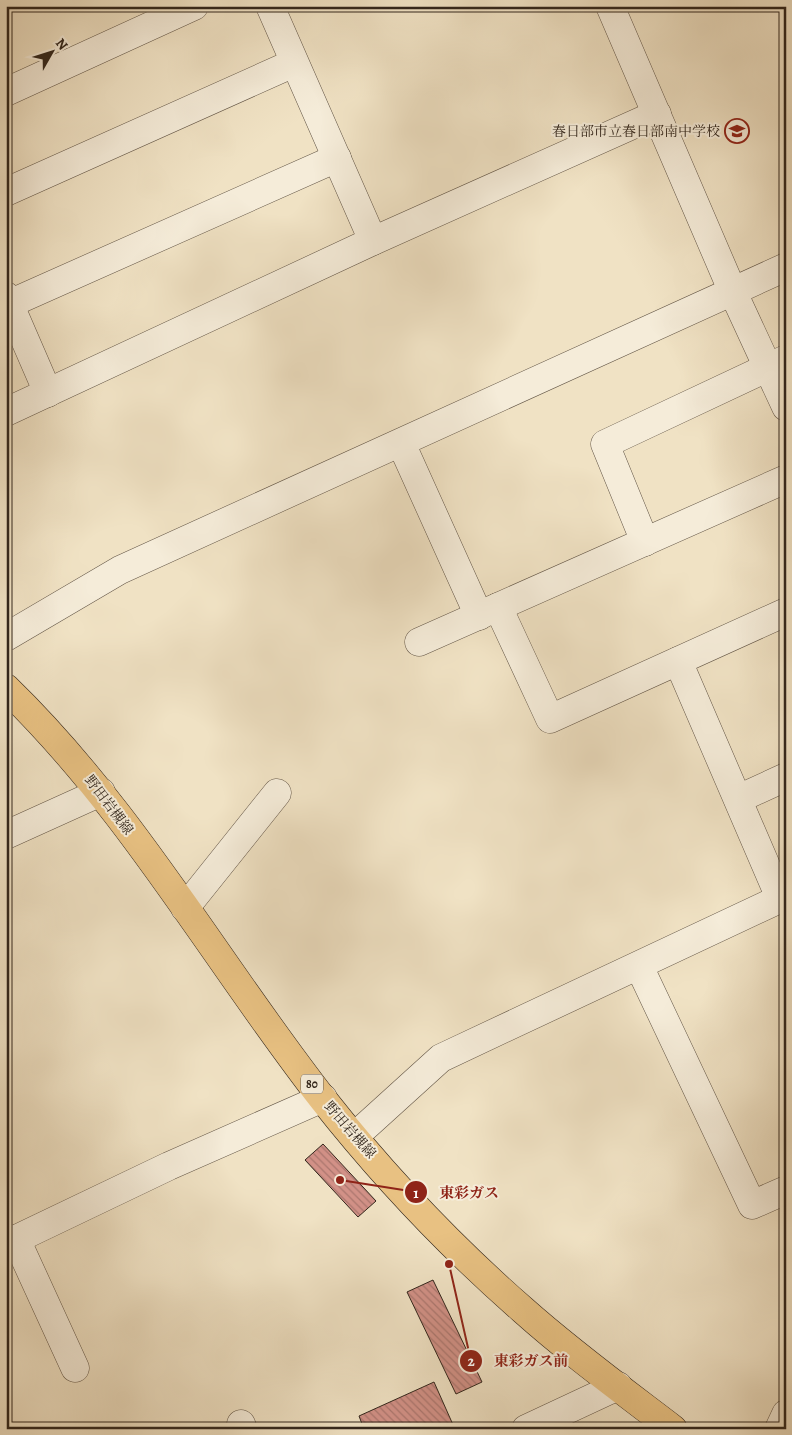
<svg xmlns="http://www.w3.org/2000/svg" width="792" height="1435" viewBox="0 0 792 1435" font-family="Alegreya,'Noto Serif JP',serif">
  <defs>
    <pattern id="building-back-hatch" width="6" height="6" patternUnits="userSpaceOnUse" patternTransform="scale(1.25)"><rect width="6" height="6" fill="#d29187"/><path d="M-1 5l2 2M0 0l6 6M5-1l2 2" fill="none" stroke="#ab766e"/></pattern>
  </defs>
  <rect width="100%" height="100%" fill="#f0e2c4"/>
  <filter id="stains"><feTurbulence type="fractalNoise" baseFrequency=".004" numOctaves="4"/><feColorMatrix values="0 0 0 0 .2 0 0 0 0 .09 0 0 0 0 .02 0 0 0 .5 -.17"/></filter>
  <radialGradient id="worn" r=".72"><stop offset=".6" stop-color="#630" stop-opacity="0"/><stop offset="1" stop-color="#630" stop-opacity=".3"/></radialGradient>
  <!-- building -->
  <g fill="url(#building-back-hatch)" stroke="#32261c">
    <polygon points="323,1144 376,1201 358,1217 305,1160"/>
    <polygon points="433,1280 482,1382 456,1394 407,1292"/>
    <polygon points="434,1382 454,1427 450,1429 364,1429 359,1416"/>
  </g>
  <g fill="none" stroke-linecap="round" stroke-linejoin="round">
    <defs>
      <g id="minor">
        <polyline points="270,6 373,241"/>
        <polyline points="610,6 732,290 786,407"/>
        <polyline points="6,92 194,6"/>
        <polyline points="6,192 294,63"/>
        <polyline points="6,296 48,393"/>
        <polyline points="9,304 337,158"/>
        <polyline points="6,412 373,241 657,114"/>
        <polyline points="401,443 479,616"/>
        <polyline points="645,542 605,444 786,359"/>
        <polyline points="498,607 550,719 786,612"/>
        <polyline points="6,637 120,570 786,267"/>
        <polyline points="419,642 786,479"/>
        <polyline points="678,661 780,898"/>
        <polyline points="738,799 786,777"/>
        <polyline points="6,835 101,792"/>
        <polyline points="185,908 277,793"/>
        <polyline points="639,966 752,1205 786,1190"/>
        <polyline points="355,1136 441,1058 786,896"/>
        <polyline points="16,1239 75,1368"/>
        <polyline points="6,1244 169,1166 323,1098"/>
        <polyline points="241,1424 243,1429"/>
        <polyline points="526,1429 618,1386"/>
        <polyline points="779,1429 786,1414"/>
      </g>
      <path id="major" d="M6 688C131 809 216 962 322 1098 381 1173 451 1247 523 1310 570 1352 622 1390 673 1429"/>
    </defs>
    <!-- minor casing -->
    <use href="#minor" stroke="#625546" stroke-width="29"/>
    <!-- major casing -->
    <use href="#major" stroke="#32261c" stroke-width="29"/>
    <!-- minor -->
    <use href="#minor" stroke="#f5ecd9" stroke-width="28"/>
    <!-- major -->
    <use href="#major" stroke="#e8c182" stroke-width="28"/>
  </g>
  <!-- icons -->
  <defs>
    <symbol id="school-ring" viewBox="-11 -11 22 22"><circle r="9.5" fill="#f5ecd9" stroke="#8f2418" stroke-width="1.5"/><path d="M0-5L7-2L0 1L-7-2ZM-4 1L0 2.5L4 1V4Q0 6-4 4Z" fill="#8f2418"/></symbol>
  </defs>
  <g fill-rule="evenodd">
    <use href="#school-ring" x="723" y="117" width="28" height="28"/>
  </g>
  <g text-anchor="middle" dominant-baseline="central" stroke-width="4" stroke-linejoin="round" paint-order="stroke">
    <!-- shield labels -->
    <rect fill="#f5ecd9" stroke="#6c6155" stroke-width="1" x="301" y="1074.5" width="22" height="19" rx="4"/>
    <g font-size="12" font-weight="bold" fill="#32261c">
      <text x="312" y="1084">80</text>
    </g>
    <!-- poi labels -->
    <g font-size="14" fill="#32261c" stroke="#f5ecd9" text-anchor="end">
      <text x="720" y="131">春日部市立春日部南中学校</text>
    </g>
    <!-- street labels -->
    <g font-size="14" fill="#32261c" stroke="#f5ecd9">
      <text transform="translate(109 805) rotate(53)">野田岩槻線</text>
      <text transform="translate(350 1130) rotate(49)">野田岩槻線</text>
    </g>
  </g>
  <!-- callouts -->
  <path fill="none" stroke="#8f2418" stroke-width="2" d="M340 1180L416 1192M449 1264L471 1361"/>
  <g fill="#8f2418" stroke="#f5ecd9" stroke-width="2">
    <circle cx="340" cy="1180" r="5"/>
    <circle cx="449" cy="1264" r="5"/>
    <circle cx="416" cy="1192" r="12"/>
    <circle cx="471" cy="1361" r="12"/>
  </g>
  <g font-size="15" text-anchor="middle" font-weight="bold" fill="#fff">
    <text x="416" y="1198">1</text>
    <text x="471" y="1366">2</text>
  </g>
  <g font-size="15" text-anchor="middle" font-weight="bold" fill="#8f2418" stroke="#f5ecd9" stroke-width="4" stroke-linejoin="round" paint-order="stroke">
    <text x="469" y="1198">東彩ガス</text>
    <text x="531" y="1366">東彩ガス前</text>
  </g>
  <!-- margin -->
  <rect width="792" height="1435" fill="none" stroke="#f0e2c4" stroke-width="25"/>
  <rect x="8" y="8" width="777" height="1420" fill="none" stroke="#32261c" stroke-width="2.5"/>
  <rect x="12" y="12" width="767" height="1410" fill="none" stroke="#32261c"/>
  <!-- north arrow -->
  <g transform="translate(52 52) rotate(51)" stroke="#f5ecd9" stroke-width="4" paint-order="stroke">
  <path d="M0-4L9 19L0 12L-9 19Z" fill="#32261c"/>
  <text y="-8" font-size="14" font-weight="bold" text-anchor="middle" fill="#32261c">N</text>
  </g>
  <rect width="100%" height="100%" filter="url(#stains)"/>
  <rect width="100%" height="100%" fill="url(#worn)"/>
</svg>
